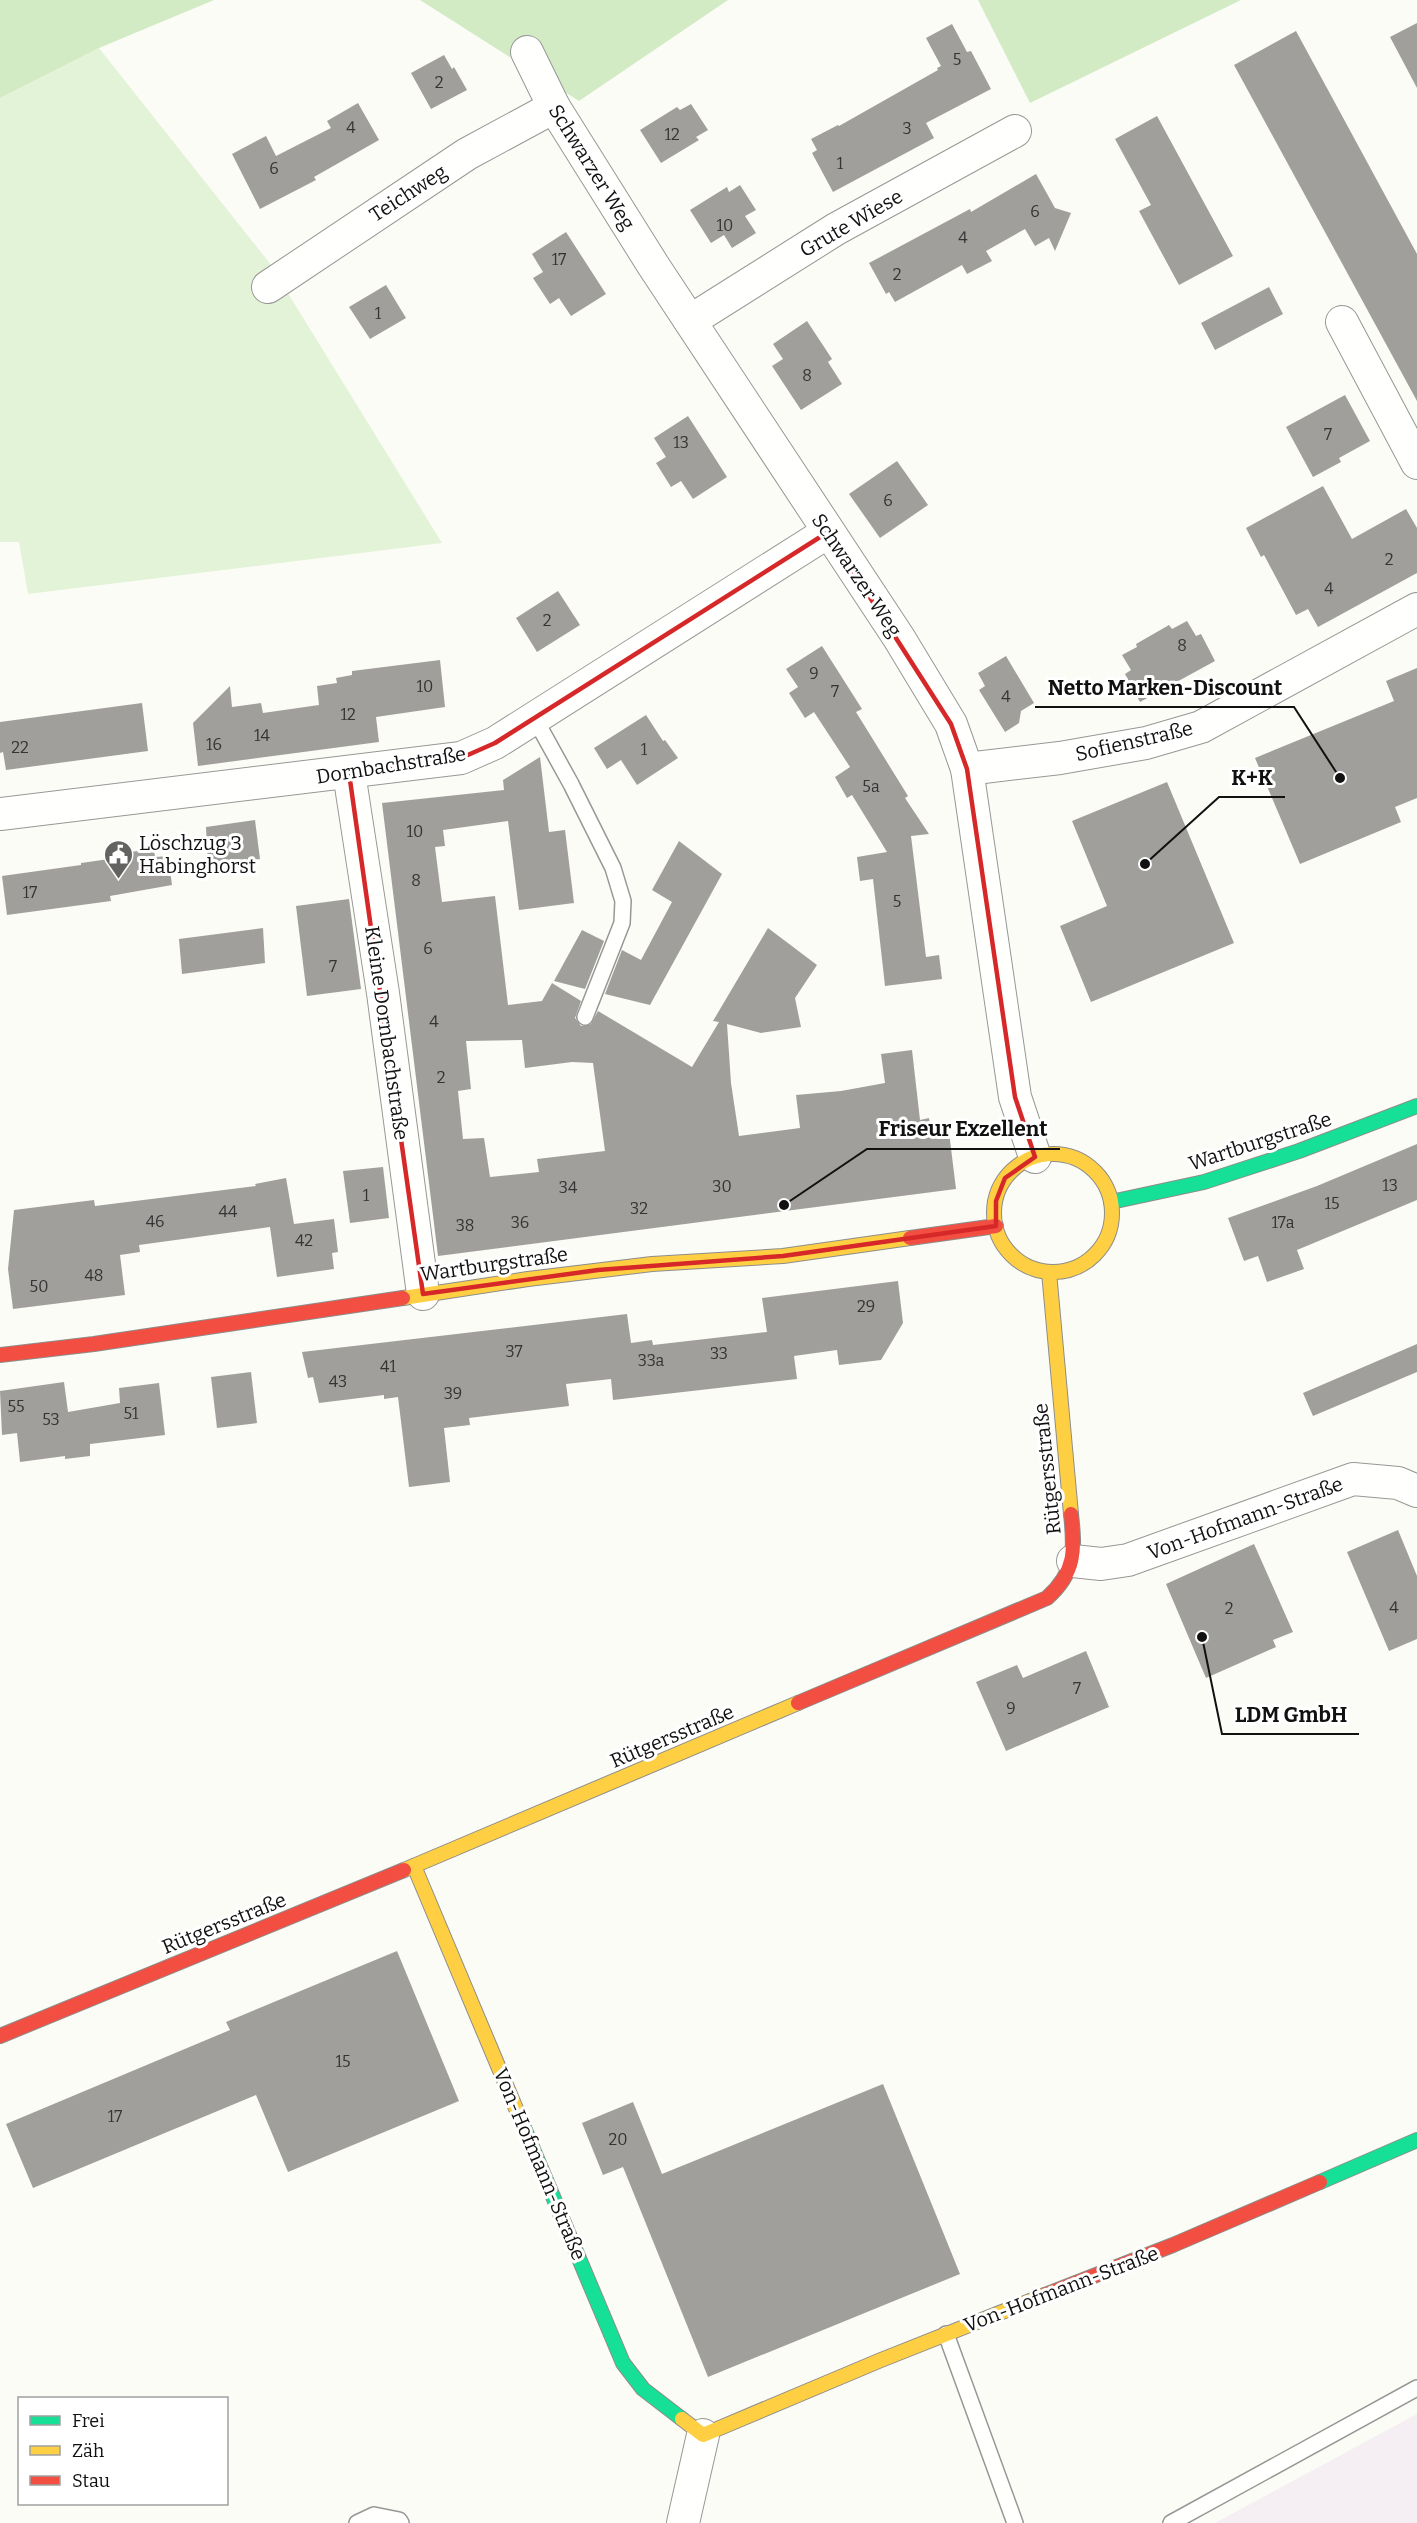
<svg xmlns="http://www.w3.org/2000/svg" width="1417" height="2523" viewBox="0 0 1417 2523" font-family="Bitter,serif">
  <rect width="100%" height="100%" fill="#fcfcf7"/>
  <!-- industrial -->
  <polygon fill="#f5eff3" points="1417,2414 1417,2523 1215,2523"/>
  <!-- green -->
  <polygon fill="#e3f3d7" points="99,48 268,261 442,543 28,594 19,542 0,542 0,98"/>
  <!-- forest -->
  <g fill="#d2ebc4">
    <polygon points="0,0 214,0 99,48 0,98"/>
    <polygon points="420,0 728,0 579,101"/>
    <polygon points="978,0 1241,0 1030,103"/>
  </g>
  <!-- building -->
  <g fill="#a09f9c" fill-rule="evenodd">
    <polygon points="1417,23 1417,88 1390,37"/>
    <polygon points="952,24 967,52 971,51 991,89 926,123 934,138 833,192 812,153 817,150 811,139 838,125 839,126 938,70 937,68 941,66 926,38"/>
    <polygon points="1296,31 1417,254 1417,401 1234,65"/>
    <polygon points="444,55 452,69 454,67 467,90 431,109 411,73"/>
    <polygon points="358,103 379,140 314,177 316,180 260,209 232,154 266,136 276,156 331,128 327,121"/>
    <polygon points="691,104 708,130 696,137 699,140 661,163 640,130 677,107 680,110"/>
    <polygon points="1157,116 1233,256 1179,285 1139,211 1151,205 1115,139"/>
    <polygon points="1036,174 1055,208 1071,213 1055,251 1049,238 1035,246 1025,229 986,251 992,261 967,274 962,265 895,302 889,292 886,294 869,263 970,209 971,212"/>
    <polygon points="740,185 756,210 745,216 756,233 732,248 724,235 711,243 690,210 727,187 729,192"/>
    <polygon points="566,232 606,294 571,316 559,298 550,304 533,278 543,272 532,254"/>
    <polygon points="386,285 406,318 370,339 349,307"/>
    <polygon points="1269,287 1283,314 1215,350 1201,323"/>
    <polygon points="807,321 832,359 828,362 842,384 801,410 772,366 783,359 773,344"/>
    <polygon points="1345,395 1370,441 1339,458 1341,462 1313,477 1286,427"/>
    <polygon points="688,416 727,477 693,499 681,481 671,487 656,463 666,457 654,438"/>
    <polygon points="897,461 928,505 880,538 849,494"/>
    <polygon points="1323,486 1352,539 1406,509 1417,528 1417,573 1318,627 1308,609 1296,615 1264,555 1261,557 1246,528"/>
    <polygon points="558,591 580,625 537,652 516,618"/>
    <polygon points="1187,621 1196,636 1201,634 1215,661 1140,702 1125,674 1131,670 1122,655 1137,647 1136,644 1169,625 1172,629"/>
    <polygon points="822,646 862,709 856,712 908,796 905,798 929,834 911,836 926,957 939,955 942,979 885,986 873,879 860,881 857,857 887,852 852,795 847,798 835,777 850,767 814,712 805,718 789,693 798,687 786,669"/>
    <polygon points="1006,656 1034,703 1021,711 1019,723 1005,732 979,690 985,686 978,673"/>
    <polygon points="440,660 445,707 376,717 379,742 198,766 193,723 230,686 232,707 261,703 263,713 319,705 317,686 337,683 336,678 352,675 352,671"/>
    <polygon points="1417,668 1417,798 1395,807 1401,822 1300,864 1255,758 1394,701 1386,681"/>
    <polygon points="142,703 148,751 6,770 3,752 0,753 0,722"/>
    <polygon points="646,715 663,741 665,740 678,758 637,785 621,760 607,769 594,748"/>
    <path d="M540 757 549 832 565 830 574 903 519 910 508 821 443 830 445 846 435 847 442 902 495 896 508 1005 542 1001 552 983 581 1001 575 1018 581 1026 591 1024 598 1011 692 1067 719 1022 713 1021 768 928 817 965 795 998 801 1027 761 1033 727 1024 731 1083 739 1136 800 1128 796 1095 841 1091 885 1083 881 1054 912 1050 920 1120 929 1118 930 1126 948 1124 956 1189 438 1256 382 803 504 790 503 780ZM522 1040 525 1068 572 1062 593 1063 605 1151 537 1159 539 1172 490 1177 484 1138 463 1139 458 1091 471 1089 466 1041Z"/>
    <polygon points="1167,782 1234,943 1091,1002 1060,926 1107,906 1072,821"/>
    <polygon points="255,820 260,859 208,867 206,827"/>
    <polygon points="679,841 722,874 650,1005 605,994 622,950 641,960 672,902 652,890"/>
    <polygon points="154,849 155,857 168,856 172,885 110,896 111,901 7,915 2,876 81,865 81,863 130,856 130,852"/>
    <polygon points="349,899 361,989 307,996 296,906"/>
    <polygon points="263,928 265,963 182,974 179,939"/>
    <polygon points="582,930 604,941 585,989 554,981"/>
    <polygon points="1417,1144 1417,1200 1297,1250 1304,1269 1267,1282 1258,1256 1244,1261 1228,1218 1317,1186"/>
    <polygon points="383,1167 389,1218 350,1223 343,1171"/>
    <polygon points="286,1178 294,1224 334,1219 338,1252 332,1253 334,1269 277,1277 270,1227 139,1245 140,1252 120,1255 125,1295 13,1309 8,1269 14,1210 94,1200 95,1206 256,1186 255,1184"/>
    <polygon points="898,1281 903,1323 881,1360 839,1365 837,1350 794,1356 797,1379 613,1400 611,1379 566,1384 569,1406 469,1418 470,1425 444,1428 450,1482 409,1487 398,1397 384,1399 384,1395 319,1403 313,1377 308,1378 302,1352 627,1314 631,1343 652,1340 653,1345 767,1332 762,1298"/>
    <polygon points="1417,1344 1417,1372 1313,1416 1303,1393"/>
    <polygon points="251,1372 257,1423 217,1428 211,1377"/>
    <polygon points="64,1382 68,1412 120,1403 119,1388 159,1383 165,1435 90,1444 90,1456 65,1459 65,1456 20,1462 17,1433 2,1435 0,1391"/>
    <polygon points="1398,1530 1417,1576 1417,1639 1389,1651 1347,1552"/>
    <polygon points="1254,1544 1293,1632 1273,1640 1276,1647 1206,1678 1166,1584"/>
    <polygon points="1086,1651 1109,1707 1006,1751 976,1682 1017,1665 1023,1678"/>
    <polygon points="397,1951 459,2101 288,2172 256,2095 33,2188 6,2124 230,2030 226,2022"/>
    <polygon points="883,2084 960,2274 708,2377 623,2167 603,2175 582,2123 633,2102 662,2174"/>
  </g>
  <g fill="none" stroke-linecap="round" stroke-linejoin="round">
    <defs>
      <g id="lane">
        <polyline points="534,717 571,784 613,868 623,901 622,923 585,1017"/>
        <polyline points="946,2334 1015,2523"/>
        <polyline points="357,2523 374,2515 399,2520 401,2523"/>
        <polyline points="1171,2523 1417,2388"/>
      </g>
      <g id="street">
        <polyline points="527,52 554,107 653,265 899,638 951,724 967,769 1015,1097 1035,1157"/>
        <polyline points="268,287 467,154 554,107"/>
        <polyline points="690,321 836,229 1015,131"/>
        <polyline points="1342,322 1417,463"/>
        <polyline points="967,769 1060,758 1146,743 1201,727 1417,609"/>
        <polyline points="349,773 383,993 423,1294"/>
        <polyline points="0,814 461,758 495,743 828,532"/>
        <polyline points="1073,1561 1101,1564 1128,1560 1353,1479 1398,1483 1417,1491"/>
        <polyline points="683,2523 703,2435"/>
      </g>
      <g id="fast">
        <polyline points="1111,1202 1204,1182 1299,1151 1417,1106"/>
        <polyline points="522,2123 623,2363 643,2389 682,2419"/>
        <polyline points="1320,2182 1417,2140"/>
      </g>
      <g id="slow">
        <circle cx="1053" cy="1213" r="59"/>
        <polyline points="1049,1272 1071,1514"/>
        <polyline points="403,1298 528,1279 652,1264 783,1256 910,1238"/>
        <polyline points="414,1866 522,2123"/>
        <polyline points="404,1870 798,1703"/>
        <polyline points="682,2419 703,2435 881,2360 1045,2295"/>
      </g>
      <g id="jam">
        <polyline points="910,1238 996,1226"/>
        <polyline points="0,1355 94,1344 403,1298"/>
        <path d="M798 1703 1047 1598C1076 1572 1075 1550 1071 1514"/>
        <polyline points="0,2036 404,1870"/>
        <polyline points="1045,2295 1173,2245 1320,2182"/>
      </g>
    </defs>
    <!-- lane casing -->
    <use href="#lane" stroke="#979795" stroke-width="18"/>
    <!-- street casing -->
    <use href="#street" stroke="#979795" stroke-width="34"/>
    <!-- fast casing -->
    <use href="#fast" stroke="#8d8d8b" stroke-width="16"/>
    <!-- slow casing -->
    <use href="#slow" stroke="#8d8d8b" stroke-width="16"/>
    <!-- jam casing -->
    <use href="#jam" stroke="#8d8d8b" stroke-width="16"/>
    <!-- lane -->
    <use href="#lane" stroke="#fffffe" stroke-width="15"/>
    <!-- street -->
    <use href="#street" stroke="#fffffe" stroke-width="32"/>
    <!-- fast -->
    <use href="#fast" stroke="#16e098" stroke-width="14"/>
    <!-- slow -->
    <use href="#slow" stroke="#ffcf43" stroke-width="14"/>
    <!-- jam -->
    <use href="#jam" stroke="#f24e42" stroke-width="14"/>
  </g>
  <!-- marked area -->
  <path fill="none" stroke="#d62828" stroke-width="4.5" stroke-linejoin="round" d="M828 532 951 724 967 769 1015 1097 1035 1157 1005 1178 996 1201V1226L783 1256 598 1270 423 1294 349 773 461 758 495 743Z"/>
  <!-- icons -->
  <defs>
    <symbol id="civic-pin" viewBox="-11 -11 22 30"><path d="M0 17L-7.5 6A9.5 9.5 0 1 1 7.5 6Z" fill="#636362" stroke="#fff"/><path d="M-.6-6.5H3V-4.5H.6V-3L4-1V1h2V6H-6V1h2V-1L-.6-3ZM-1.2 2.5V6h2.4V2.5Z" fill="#fff"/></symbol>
  </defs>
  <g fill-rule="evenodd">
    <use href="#civic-pin" x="102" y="838" width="33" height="45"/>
  </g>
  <g text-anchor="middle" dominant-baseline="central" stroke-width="6" stroke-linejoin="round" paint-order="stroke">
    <!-- number labels -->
    <g font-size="16" fill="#353434">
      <text x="957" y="59">5</text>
      <text x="439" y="82">2</text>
      <text x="351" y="127">4</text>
      <text x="907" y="128">3</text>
      <text x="672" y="134">12</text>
      <text x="840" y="163">1</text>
      <text x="274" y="168">6</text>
      <text x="1035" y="211">6</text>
      <text x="725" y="225">10</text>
      <text x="963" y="237">4</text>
      <text x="559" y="259">17</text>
      <text x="897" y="274">2</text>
      <text x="378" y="313">1</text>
      <text x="807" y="375">8</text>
      <text x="1328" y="434">7</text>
      <text x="681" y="442">13</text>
      <text x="888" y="500">6</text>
      <text x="1389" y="559">2</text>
      <text x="1329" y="588">4</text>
      <text x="547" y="620">2</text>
      <text x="1182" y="645">8</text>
      <text x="814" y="673">9</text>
      <text x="425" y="686">10</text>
      <text x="835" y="691">7</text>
      <text x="1006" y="696">4</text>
      <text x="348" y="714">12</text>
      <text x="262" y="735">14</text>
      <text x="214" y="744">16</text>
      <text x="20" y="747">22</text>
      <text x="644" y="749">1</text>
      <text x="871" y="786">5a</text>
      <text x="415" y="831">10</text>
      <text x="416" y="880">8</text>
      <text x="30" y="892">17</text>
      <text x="897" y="901">5</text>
      <text x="428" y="948">6</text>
      <text x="333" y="966">7</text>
      <text x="434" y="1021">4</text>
      <text x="441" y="1077">2</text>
      <text x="1390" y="1185">13</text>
      <text x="722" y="1186">30</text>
      <text x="568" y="1187">34</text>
      <text x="366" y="1195">1</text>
      <text x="1332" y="1203">15</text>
      <text x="639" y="1208">32</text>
      <text x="228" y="1211">44</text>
      <text x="155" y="1221">46</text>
      <text x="520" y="1222">36</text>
      <text x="1283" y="1222">17a</text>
      <text x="465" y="1225">38</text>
      <text x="304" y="1240">42</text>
      <text x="94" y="1275">48</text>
      <text x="39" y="1286">50</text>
      <text x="866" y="1306">29</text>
      <text x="514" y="1351">37</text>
      <text x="719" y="1353">33</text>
      <text x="651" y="1360">33a</text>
      <text x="388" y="1366">41</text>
      <text x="338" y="1381">43</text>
      <text x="453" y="1393">39</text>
      <text x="16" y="1406">55</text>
      <text x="131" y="1413">51</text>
      <text x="51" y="1419">53</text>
      <text x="1394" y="1607">4</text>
      <text x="1229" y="1608">2</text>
      <text x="1077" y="1688">7</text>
      <text x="1011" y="1708">9</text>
      <text x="343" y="2061">15</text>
      <text x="115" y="2116">17</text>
      <text x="618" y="2139">20</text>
    </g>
    <!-- street labels -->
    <g font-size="20" fill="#111" stroke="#fff">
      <text transform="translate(592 167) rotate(58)">Schwarzer Weg</text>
      <text transform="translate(408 193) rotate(-33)">Teichweg</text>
      <text transform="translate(851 223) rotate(-30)">Grute Wiese</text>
      <text transform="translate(857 575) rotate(56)">Schwarzer Weg</text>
      <text transform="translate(1134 741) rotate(-13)">Sofienstraße</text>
      <text transform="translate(391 765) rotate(-9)">Dornbachstraße</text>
      <text transform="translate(387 1033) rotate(82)">Kleine Dornbachstraße</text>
      <text transform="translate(1260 1141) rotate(-18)">Wartburgstraße</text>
      <text transform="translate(494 1264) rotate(-8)">Wartburgstraße</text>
      <text transform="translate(1047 1469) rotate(-96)">Rütgersstraße</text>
      <text transform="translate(1245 1518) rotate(-20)">Von-Hofmann-Straße</text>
      <text transform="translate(672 1736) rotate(-23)">Rütgersstraße</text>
      <text transform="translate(224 1923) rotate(-22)">Rütgersstraße</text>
      <text transform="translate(540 2164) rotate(67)">Von-Hofmann-Straße</text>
      <text transform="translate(1061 2289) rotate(-21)">Von-Hofmann-Straße</text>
    </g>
    <!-- poi labels -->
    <g font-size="20" fill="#111" stroke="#fff" text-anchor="start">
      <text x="139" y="843">Löschzug 3<tspan x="139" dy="23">Habinghorst</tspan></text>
    </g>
  </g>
  <!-- callouts -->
  <path fill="none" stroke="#111" stroke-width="2" d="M1340 778L1294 707H1035M1145 864L1219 797H1285M784 1205L867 1149H1060M1202 1637L1222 1734H1359"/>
  <g fill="#111" stroke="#fff" stroke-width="2">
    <circle cx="1340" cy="778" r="6"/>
    <circle cx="1145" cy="864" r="6"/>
    <circle cx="784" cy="1205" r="6"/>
    <circle cx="1202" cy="1637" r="6"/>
  </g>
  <g font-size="21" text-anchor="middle" font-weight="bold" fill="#111" stroke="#fff" stroke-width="6" stroke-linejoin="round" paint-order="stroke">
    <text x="1165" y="695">Netto Marken-Discount</text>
    <text x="1252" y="785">K+K</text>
    <text x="963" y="1136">Friseur Exzellent</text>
    <text x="1291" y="1722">LDM GmbH</text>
  </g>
  <!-- legend -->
  <rect x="18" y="2397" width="210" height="108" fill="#ffffff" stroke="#a0a0a0" stroke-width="1.5"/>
  <rect x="30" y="2416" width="30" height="9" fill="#16e098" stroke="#a0a0a0" stroke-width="1.5"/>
  <text x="72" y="2427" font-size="18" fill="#111111">Frei</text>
  <rect x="30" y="2446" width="30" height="9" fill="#ffcf43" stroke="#a0a0a0" stroke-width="1.5"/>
  <text x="72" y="2457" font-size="18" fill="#111111">Zäh</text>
  <rect x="30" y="2476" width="30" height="9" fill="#f24e42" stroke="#a0a0a0" stroke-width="1.5"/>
  <text x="72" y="2487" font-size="18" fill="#111111">Stau</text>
</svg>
